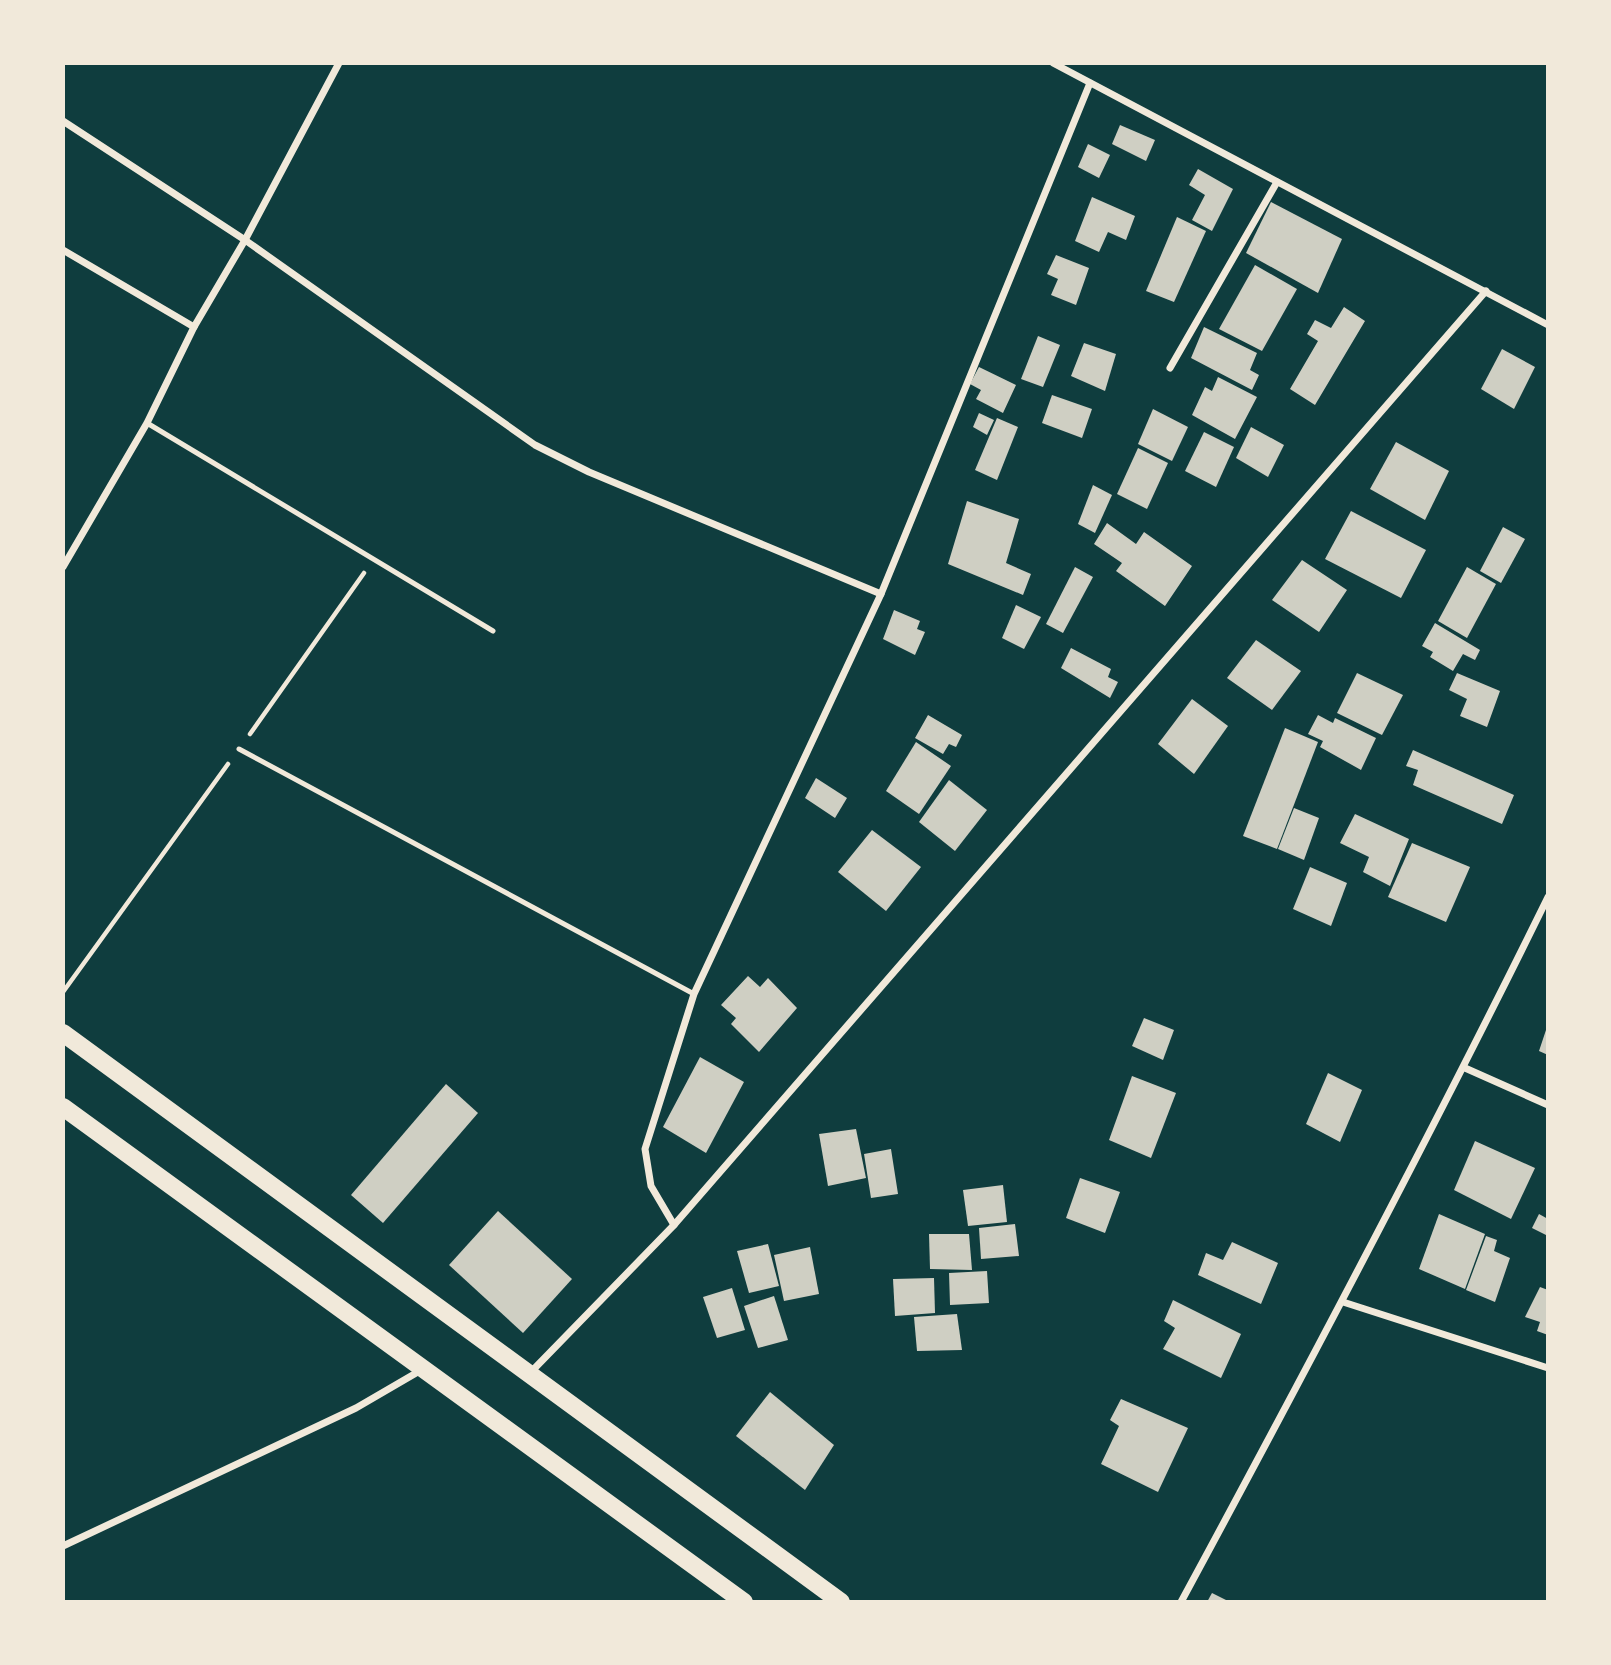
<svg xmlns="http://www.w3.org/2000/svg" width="1611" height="1665" viewBox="0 0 1611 1665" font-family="'Alegreya Sans',sans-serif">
  <rect width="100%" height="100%" fill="#0f3d3e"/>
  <!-- building -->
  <g fill="#cfcfc3">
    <polygon points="1120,125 1155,140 1146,161 1112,144"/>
    <polygon points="1088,144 1110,155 1099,178 1078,167"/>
    <polygon points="1198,169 1233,189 1212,231 1192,220 1205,195 1189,185"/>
    <polygon points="1092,197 1135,216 1126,240 1108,232 1099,252 1075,241"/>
    <polygon points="1271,202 1342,239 1318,293 1246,253"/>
    <polygon points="1177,217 1206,231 1174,302 1146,291"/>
    <polygon points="1056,255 1089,268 1076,305 1051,295 1058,279 1047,274"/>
    <polygon points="1255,265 1297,289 1262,351 1219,329"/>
    <polygon points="1344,307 1365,321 1315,405 1290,389 1318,341 1307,334 1315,320 1331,328"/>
    <polygon points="1204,327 1257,353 1250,370 1259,375 1252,390 1191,358"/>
    <polygon points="1038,336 1060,345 1043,387 1021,379"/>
    <polygon points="1084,343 1116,354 1105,391 1071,376"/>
    <polygon points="1502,349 1535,367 1514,409 1481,389"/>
    <polygon points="979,367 1016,385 1003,413 976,399 981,390 970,384"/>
    <polygon points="1218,377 1257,397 1235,439 1192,415 1205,387 1212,391"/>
    <polygon points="1052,395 1092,409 1082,438 1042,423"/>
    <polygon points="1153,409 1188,427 1172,461 1138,444"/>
    <polygon points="979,413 994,420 987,435 973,427"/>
    <polygon points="997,418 1018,427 997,480 975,470"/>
    <polygon points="1251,427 1284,445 1268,477 1236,458"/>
    <polygon points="1204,432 1234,447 1216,487 1185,471"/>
    <polygon points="1396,442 1449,471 1425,520 1370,489"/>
    <polygon points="1138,448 1168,463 1147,509 1117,494"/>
    <polygon points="1093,485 1112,495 1095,533 1078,524"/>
    <polygon points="967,501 1019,519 1006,563 1031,574 1023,595 948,564"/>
    <polygon points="1351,511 1426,550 1401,598 1325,559"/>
    <polygon points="1107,523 1136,544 1144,532 1192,566 1165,606 1116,571 1122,563 1094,544"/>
    <polygon points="1503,527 1525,539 1501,583 1480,571"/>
    <polygon points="1302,560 1347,590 1319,632 1272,600"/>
    <polygon points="1075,567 1093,577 1063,633 1046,624"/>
    <polygon points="1467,567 1496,584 1467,638 1438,621"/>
    <polygon points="1016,605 1041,617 1024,649 1002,638"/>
    <polygon points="894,610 920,621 917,629 925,632 915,655 883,639"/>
    <polygon points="1435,623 1480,650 1475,660 1463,654 1453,671 1430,657 1433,652 1422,646"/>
    <polygon points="1256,640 1301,671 1272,710 1227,678"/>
    <polygon points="1071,648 1111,669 1108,677 1118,682 1110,698 1061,668"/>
    <polygon points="1357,673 1403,695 1382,735 1337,713"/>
    <polygon points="1457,673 1500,691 1487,727 1460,716 1467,699 1449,690"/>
    <polygon points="1192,699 1228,726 1194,774 1158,744"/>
    <polygon points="928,715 962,735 956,747 949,744 943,754 915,738"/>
    <polygon points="1318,715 1333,723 1335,718 1376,738 1361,770 1320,747 1323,741 1308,734"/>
    <polygon points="1285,728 1318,742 1277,849 1243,836"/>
    <polygon points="916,742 951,766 919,814 886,791"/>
    <polygon points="1413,750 1514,795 1502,824 1413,785 1418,770 1406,766"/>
    <polygon points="816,778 847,798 835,818 805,798"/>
    <polygon points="949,780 987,810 955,851 919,822"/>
    <polygon points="1294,808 1319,818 1304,860 1278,849"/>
    <polygon points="1355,814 1409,839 1390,886 1363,872 1369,857 1340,843"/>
    <polygon points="872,830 921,867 886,911 838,872"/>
    <polygon points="1412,843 1470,867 1446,922 1388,897"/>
    <polygon points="1310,867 1347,883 1331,926 1293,909"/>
    <polygon points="748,976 760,987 768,978 797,1008 759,1052 731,1024 736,1018 721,1005"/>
    <polygon points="1144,1018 1174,1030 1163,1060 1132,1046"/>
    <polygon points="1548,1024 1548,1055 1539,1051"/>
    <polygon points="700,1057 744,1082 706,1153 663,1127"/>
    <polygon points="1328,1073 1362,1090 1340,1142 1306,1124"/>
    <polygon points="1132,1076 1176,1093 1151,1158 1109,1140"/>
    <polygon points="446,1084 478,1113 383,1223 351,1195"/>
    <polygon points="856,1129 866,1178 828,1186 819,1134"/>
    <polygon points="1475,1141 1535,1168 1511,1219 1454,1190"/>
    <polygon points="891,1149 898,1194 871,1198 864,1154"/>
    <polygon points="1080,1178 1120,1192 1105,1233 1066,1218"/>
    <polygon points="1003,1185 1007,1222 968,1226 963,1190"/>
    <polygon points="498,1211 572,1279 523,1333 449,1265"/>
    <polygon points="1439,1214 1485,1234 1465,1289 1419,1269"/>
    <polygon points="1539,1214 1548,1219 1548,1236 1532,1228"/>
    <polygon points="1015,1224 1019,1256 981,1259 979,1228"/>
    <polygon points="929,1234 969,1234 972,1270 930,1269"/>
    <polygon points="1486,1236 1497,1240 1494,1251 1510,1258 1495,1302 1466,1290"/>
    <polygon points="1232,1242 1278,1263 1261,1304 1198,1275 1206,1253 1223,1260"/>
    <polygon points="768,1244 779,1286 749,1293 737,1251"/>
    <polygon points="810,1247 819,1294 784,1301 774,1255"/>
    <polygon points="987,1271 989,1303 950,1305 949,1273"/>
    <polygon points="934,1278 935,1313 895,1316 893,1279"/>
    <polygon points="1540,1287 1548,1290 1548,1335 1537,1331 1540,1322 1525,1317"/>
    <polygon points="732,1288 745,1330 717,1338 703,1297"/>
    <polygon points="774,1296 788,1340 758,1348 744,1306"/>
    <polygon points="1173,1300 1241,1334 1221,1378 1163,1349 1175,1328 1164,1321"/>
    <polygon points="957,1314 962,1350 917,1351 914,1317"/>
    <polygon points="770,1392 834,1445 805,1490 736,1436"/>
    <polygon points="1121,1399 1188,1428 1158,1492 1101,1464 1119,1426 1110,1420"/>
    <polygon points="1212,1593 1230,1602 1207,1602"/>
  </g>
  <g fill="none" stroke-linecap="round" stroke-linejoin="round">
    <!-- path -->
    <g stroke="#f1e9da" stroke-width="4.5">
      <polyline points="250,734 364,573"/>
      <polyline points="63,992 228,764"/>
    </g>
    <!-- service -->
    <g stroke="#f1e9da" stroke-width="5">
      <polyline points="147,423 493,631"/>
      <polyline points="239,749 694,994"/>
    </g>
    <!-- minor -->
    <g stroke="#f1e9da" stroke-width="7">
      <polyline points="1053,63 1548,325"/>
      <polyline points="63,121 245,240 535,445 589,472 881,594"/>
      <polyline points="63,250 194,327"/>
      <polyline points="1170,368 1277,182"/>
      <polyline points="63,567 147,423 194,327 245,240 339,63"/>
      <polyline points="1465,1068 1548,1105"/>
      <polyline points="674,1225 651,1186 645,1149 694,994 881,594 1090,83"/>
      <polyline points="1343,1302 1548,1368"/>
      <polyline points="530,1373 674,1225 1486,291"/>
      <polyline points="63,1546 356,1408 423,1369"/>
      <path d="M1181 1602C1307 1369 1431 1135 1548 897"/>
    </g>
    <!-- primary -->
    <g stroke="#f1e9da" stroke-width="18">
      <polyline points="63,1033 841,1602"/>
      <polyline points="63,1107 744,1602"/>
    </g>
  </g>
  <!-- border -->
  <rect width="1611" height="1665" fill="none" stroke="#f1e9da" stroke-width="130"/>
</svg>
